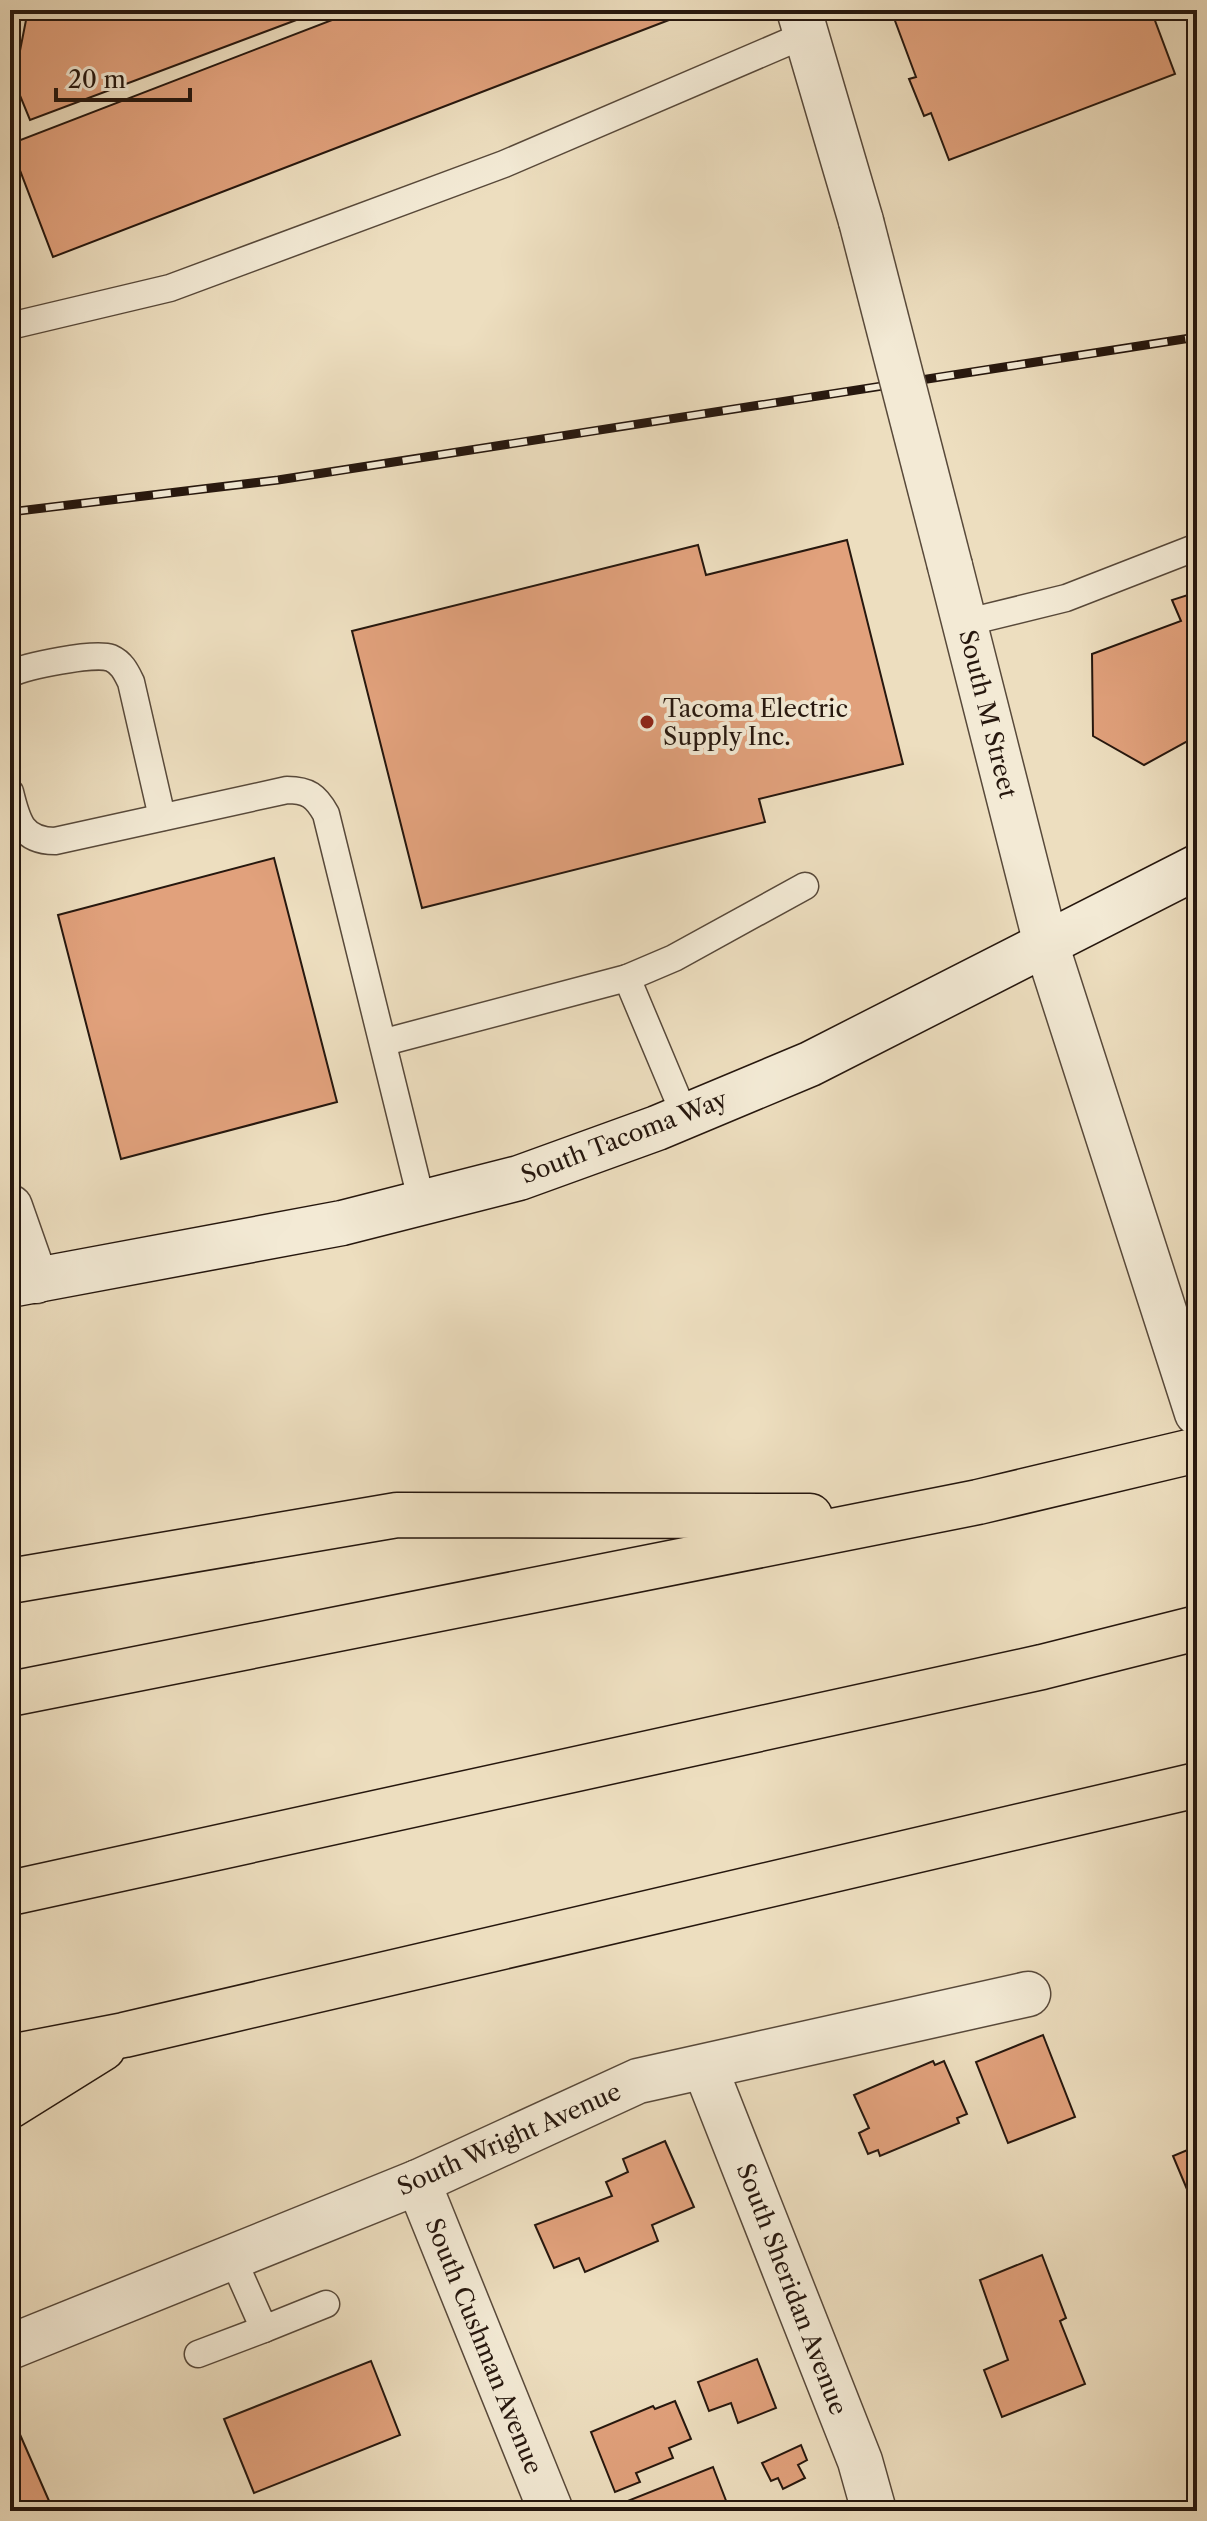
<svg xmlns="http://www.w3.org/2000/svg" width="1207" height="2521" viewBox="0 0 1207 2521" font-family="'Libre Caslon Text',serif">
  <rect width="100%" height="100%" fill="#eddebf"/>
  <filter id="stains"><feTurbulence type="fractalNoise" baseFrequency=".0025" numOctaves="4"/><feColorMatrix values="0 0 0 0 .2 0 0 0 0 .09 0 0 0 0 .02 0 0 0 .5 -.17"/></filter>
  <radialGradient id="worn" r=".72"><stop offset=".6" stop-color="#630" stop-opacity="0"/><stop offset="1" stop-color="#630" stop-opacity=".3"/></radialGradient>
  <!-- building -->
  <g fill="#e1a17c" stroke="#26170e" stroke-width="2">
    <polygon points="28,10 323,10 30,120 14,81"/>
    <polygon points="358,10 695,10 53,257 10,144"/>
    <polygon points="891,10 1151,10 1175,74 949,160 931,113 924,116 909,79 916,77"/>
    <polygon points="847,540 903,764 759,799 765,822 422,908 352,631 698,545 706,575"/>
    <polygon points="1197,592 1197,736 1144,765 1093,736 1092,654 1181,621 1172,600"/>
    <polygon points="274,858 337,1102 121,1159 58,915"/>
    <polygon points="1043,2035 1075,2117 1008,2143 976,2062"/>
    <polygon points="933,2061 935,2065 944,2061 967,2114 957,2118 959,2123 880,2156 878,2150 868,2154 859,2133 869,2128 854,2095"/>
    <polygon points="665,2141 694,2207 652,2225 658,2241 585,2272 579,2258 554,2268 535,2225 612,2196 606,2182 628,2172 623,2159"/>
    <polygon points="1197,2146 1197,2213 1173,2156"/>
    <polygon points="1042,2255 1066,2318 1060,2321 1085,2384 1002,2417 984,2370 1008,2360 980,2280"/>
    <polygon points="757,2359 776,2408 738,2423 731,2403 709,2411 698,2382"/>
    <polygon points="371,2361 400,2435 254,2493 224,2419"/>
    <polygon points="675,2401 691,2439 669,2448 673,2458 636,2473 640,2482 615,2492 591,2432 653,2406 655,2409"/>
    <polygon points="18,2430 53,2510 50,2511 10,2511 10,2434"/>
    <polygon points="801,2445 807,2460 798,2465 805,2478 783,2489 778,2478 771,2481 762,2463"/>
    <polygon points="713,2467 730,2511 623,2511 620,2504"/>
  </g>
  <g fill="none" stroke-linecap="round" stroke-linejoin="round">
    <defs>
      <g id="service">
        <polyline points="10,326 170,288 504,164 807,34"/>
        <polyline points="964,623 1066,598 1197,547"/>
        <path d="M10 674C26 666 94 652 111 658 122 663 126 672 131 682L162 817"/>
        <path d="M10 792C17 821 22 841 55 841L287 790C308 790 316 796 326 814L422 1203"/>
        <polyline points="627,978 685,1116"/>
        <polyline points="385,1042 627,978 674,958 805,886"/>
        <polyline points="232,2257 264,2329 326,2304"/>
        <polyline points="198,2354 264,2329"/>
      </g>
      <g id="minor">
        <polyline points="10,1207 36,1281"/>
        <polyline points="705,2068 860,2461 874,2511"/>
        <polyline points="418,2182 551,2511"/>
        <polyline points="10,2347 418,2182 638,2081 1028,1994"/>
      </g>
      <g id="tertiary">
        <polyline points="799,10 861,221"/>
        <polyline points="950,566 1046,944 1197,1413"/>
      </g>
      <polyline id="secondary" points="10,1285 342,1223 519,1178 657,1128 810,1064 1197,867"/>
      <g id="motorway">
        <polyline points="10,1581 397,1515 810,1516"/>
        <polyline points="10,1694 978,1502 1197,1450"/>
        <polyline points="10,1893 1042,1667 1197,1628"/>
        <polyline points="10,2057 124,2035 1197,1785"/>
        <polyline points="10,2106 103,2048"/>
      </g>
    </defs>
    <!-- service casing -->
    <use href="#service" stroke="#58493a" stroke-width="29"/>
    <!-- minor casing -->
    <use href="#minor" stroke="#58493a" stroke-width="47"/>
    <!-- tertiary casing -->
    <use href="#tertiary" stroke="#58493a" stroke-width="47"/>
    <!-- secondary casing -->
    <use href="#secondary" stroke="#26170e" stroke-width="47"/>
    <!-- motorway casing -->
    <use href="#motorway" stroke="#26170e" stroke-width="47"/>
    <!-- service -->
    <use href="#service" stroke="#f3ead5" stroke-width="26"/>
    <!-- minor -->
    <use href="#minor" stroke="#f3ead5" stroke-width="44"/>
    <!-- tertiary -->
    <use href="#tertiary" stroke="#f3ead5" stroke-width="44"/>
    <!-- secondary -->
    <use href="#secondary" stroke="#f3ead5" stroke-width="44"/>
    <!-- motorway -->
    <use href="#motorway" stroke="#eddebf" stroke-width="44"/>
    <defs>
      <polyline id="rail" points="10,512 278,480 1197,337"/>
    </defs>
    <!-- rail casing -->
    <use href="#rail" stroke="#26170e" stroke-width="9"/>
    <!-- rail -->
    <use href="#rail" stroke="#f3ead5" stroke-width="6" stroke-dasharray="18" stroke-linecap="butt"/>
    <defs>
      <polyline id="tertiary-bridge" points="861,221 950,566"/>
    </defs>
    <!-- tertiary-bridge casing -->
    <use href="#tertiary-bridge" stroke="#58493a" stroke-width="47" stroke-linecap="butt"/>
    <!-- tertiary-bridge -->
    <use href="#tertiary-bridge" stroke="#f3ead5" stroke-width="44"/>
  </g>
  <!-- markers -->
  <circle fill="#8f2418" stroke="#f3ead5" stroke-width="3" cx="647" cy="722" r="8"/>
  <g text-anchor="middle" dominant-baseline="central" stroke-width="8" stroke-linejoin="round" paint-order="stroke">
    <!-- poi labels -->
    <g font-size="24" fill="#26170e" stroke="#f3ead5" text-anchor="start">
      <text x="663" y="708">Tacoma Electric<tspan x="663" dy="28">Supply Inc.</tspan></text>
    </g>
    <!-- street labels -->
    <g font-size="24" fill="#26170e" stroke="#f3ead5">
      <text transform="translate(988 714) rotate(76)">South M Street</text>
      <text transform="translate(624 1137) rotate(-21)">South Tacoma Way</text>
      <text transform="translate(509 2139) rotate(-24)">South Wright Avenue</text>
      <text transform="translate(792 2289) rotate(69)">South Sheridan Avenue</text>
      <text transform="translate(484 2346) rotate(68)">South Cushman Avenue</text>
    </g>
  </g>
  <!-- margin -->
  <rect width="1207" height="2521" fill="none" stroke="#eddebf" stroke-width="40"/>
  <rect x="12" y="12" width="1183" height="2497" fill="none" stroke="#26170e" stroke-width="4"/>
  <rect x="20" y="20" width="1167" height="2481" fill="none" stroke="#26170e" stroke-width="2"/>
  <!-- scale -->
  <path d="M56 88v12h134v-12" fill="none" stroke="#26170e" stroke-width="4"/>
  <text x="68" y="88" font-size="24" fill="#26170e" stroke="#f3ead5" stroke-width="6" paint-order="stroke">20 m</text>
  <rect width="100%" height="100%" filter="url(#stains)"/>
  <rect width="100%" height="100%" fill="url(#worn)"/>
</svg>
